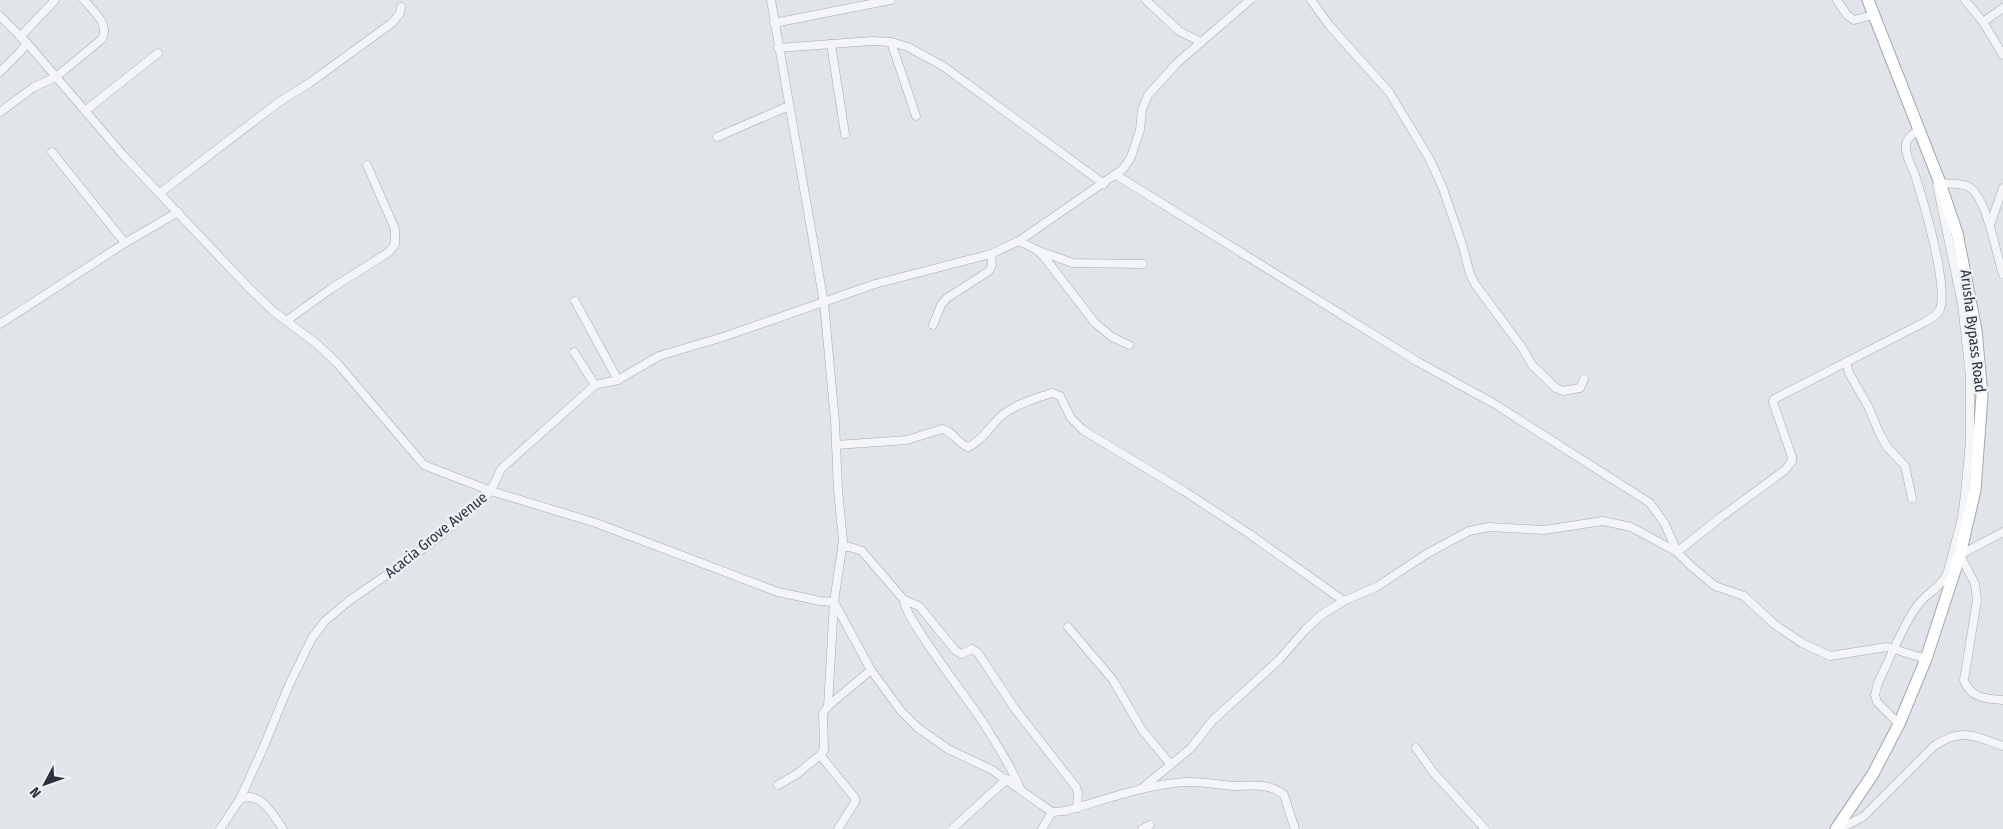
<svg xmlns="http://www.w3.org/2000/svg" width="2003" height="829" viewBox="0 0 2003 829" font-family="'Fira Sans Condensed',sans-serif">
  <rect width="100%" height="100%" fill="#e1e4e9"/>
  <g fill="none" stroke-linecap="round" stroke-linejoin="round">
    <defs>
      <g id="street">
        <path d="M771 0 824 303 835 421 838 490 843 541 834 602 871 670 901 711 918 728 948 749 992 770 1052 812 1065 811C1105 800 1146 784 1187 782 1203 781 1218 785 1233 786 1251 786 1269 782 1284 795L1295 829"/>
        <polyline points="1146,0 1179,31 1201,42"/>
        <polyline points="1311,0 1329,25 1389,92 1429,158 1442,186 1463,247 1470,274 1475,284 1523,349 1532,365 1556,388 1563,391 1580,388 1584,379"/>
        <polyline points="1837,0 1847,15 1854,20 1873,15"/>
        <polyline points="1965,0 1983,22 2003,55"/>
        <polyline points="0,16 27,43 123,155 249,288 273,311 317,344 338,364 424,465 491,491 596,523 778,592 820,601 834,602 828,706"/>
        <polyline points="1983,22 2003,8"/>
        <polyline points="774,23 891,0"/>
        <polyline points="20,37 55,0"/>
        <polyline points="891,42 916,116"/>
        <polyline points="831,44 845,134"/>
        <polyline points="778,48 872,41 891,42 908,47 943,66 1104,184"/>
        <polyline points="0,72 19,53 27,43"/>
        <polyline points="85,111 158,53"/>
        <path d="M0 112 34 87 56 77 102 39C110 24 93 11 84 0"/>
        <polyline points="717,137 789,106"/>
        <polyline points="52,152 125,243"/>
        <polyline points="1116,175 1418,362 1493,403 1650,503 1665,524 1677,552 1691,566 1715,586 1744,596 1774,624 1802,643 1830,656 1887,647 1926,659"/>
        <polyline points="160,193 279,102 308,84 392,23 400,13 401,7"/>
        <polyline points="1990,225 2003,188"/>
        <polyline points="1019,241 1037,250 1045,258 1095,323 1112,337 1129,345"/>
        <polyline points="1039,251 1073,263 1143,264"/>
        <polyline points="575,301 618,380"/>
        <polyline points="286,321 332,288 389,252 395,244 395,229 367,165"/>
        <polyline points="0,324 125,243 178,212"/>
        <polyline points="933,325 941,305 947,298 989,271 992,265 991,254"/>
        <polyline points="574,352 595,385"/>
        <polyline points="1846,362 1849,373 1868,406 1879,432 1887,447 1905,466 1912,498"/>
        <path d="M836 445 907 440 942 429C953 431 957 443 968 447 983 441 992 422 1005 413 1019 403 1037 398 1052 393L1060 396 1071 418 1083 430 1184 491 1248 533 1344 601"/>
        <path d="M2003 532 1960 555 1975 584 1977 600 1964 680C1970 698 1986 699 2003 700"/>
        <polyline points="842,547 850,547 862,551 904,600 919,606 955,650 961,654 972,649 978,653 1015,709 1076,787 1078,793 1077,808"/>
        <path d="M904 600C902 615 972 704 984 724 997 745 1011 766 1020 788"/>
        <polyline points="1068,627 1113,680 1142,730 1171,765"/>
        <path d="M1899 724 1877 702 1875 695 1878 683C1889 660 1903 625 1917 606 1927 592 1942 588 1948 571L1962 518 1965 494 1970 440V376L1962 304 1937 185 1940 183C1948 184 1959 183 1967 186 1987 194 1996 255 2003 274"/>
        <polyline points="1416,748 1433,772 1485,829"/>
        <polyline points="820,755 855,798 855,802 838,829"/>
        <polyline points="778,785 797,774 820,755 824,750 823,713 828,706 871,670"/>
        <path d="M1141 789 1191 748 1212 721 1279 660 1305 630 1321 615 1344 601 1378 586 1428 553 1469 531 1489 527 1544 530 1603 521 1631 527 1677 552 1721 517 1785 470 1792 461V457L1773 402 1774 399 1919 325C1926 321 1937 317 1940 309 1948 285 1924 204 1916 178 1913 168 1904 154 1906 144 1907 138 1913 134 1918 130"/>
        <path d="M240 799C261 790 273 815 283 829"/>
        <polyline points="220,829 240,799 264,746 289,685 312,638 325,621 350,600 391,572 440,536 491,491 501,469 595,385 618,380 659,356 723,337 875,284 991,254 1019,241 1123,169 1131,157 1140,130 1142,110 1148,95 1178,62 1250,0"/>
        <polyline points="952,829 1007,779"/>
        <polyline points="1042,829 1052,812"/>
        <polyline points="1142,829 1150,825"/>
        <path d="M1840 829 1864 816 1934 746C1961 727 1975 736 2003 746"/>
      </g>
      <polyline id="primary" points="1836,829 1873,774 1899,724 1926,659 1960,555 1975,490 1982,396 1976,330 1957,233 1940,183 1868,0"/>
    </defs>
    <!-- street casing -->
    <use href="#street" stroke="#a6abb3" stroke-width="9"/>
    <!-- primary casing -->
    <use href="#primary" stroke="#a1a8b3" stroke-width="13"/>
    <!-- street -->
    <use href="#street" stroke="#f3f5f7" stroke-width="8"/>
    <!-- primary -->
    <use href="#primary" stroke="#fff" stroke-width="11"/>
  </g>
  <g text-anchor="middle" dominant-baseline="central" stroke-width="4.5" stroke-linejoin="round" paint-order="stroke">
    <!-- street labels -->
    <g font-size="15" fill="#2a313f" stroke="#f0f3f6">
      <text transform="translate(1973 331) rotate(83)">Arusha Bypass Road</text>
      <text transform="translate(436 535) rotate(-39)">Acacia Grove Avenue</text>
    </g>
  </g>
  <!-- north arrow -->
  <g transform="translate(45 784) rotate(229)" stroke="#f0f3f6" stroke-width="4" paint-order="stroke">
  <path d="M0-4L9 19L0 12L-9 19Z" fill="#2a313f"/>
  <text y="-8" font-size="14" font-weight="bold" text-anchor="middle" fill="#2a313f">N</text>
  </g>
</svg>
